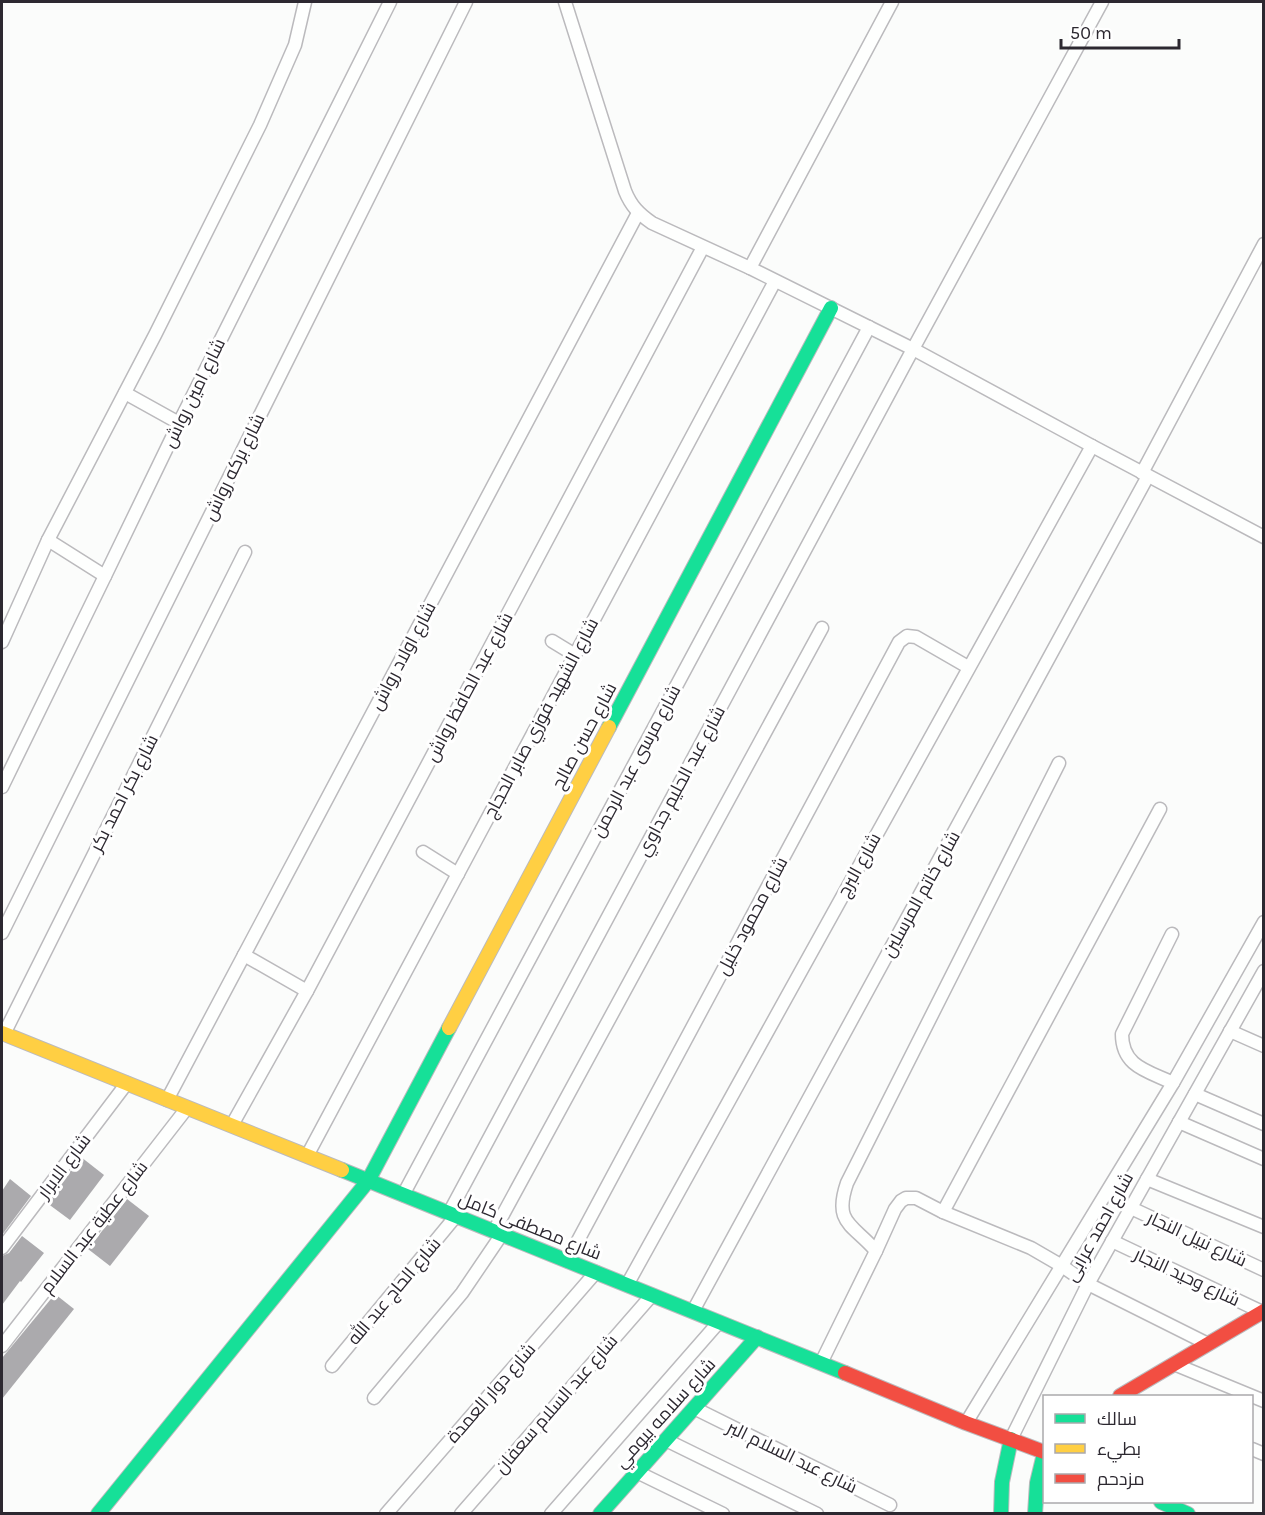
<svg xmlns="http://www.w3.org/2000/svg" width="1265" height="1515" viewBox="0 0 1265 1515" font-family="Karla,Cairo,sans-serif">
  <rect width="100%" height="100%" fill="#fbfcfb"/>
  <!-- building -->
  <g fill="#abaaad">
    <polygon points="81,1157 104,1175 70,1220 47,1203"/>
    <polygon points="10,1179 31,1196 2,1235 2,1191"/>
    <polygon points="127,1199 149,1216 110,1266 88,1249"/>
    <polygon points="22,1236 44,1253 21,1282 20,1281 2,1305 2,1256 9,1253"/>
    <polygon points="55,1294 74,1309 2,1399 2,1358"/>
  </g>
  <g fill="none" stroke-linecap="round" stroke-linejoin="round">
    <defs>
      <g id="street">
        <path d="M565 2 625 191C631 206 639 214 652 223L750 268 913 349 1092 446 1264 537"/>
        <polyline points="750,268 892,2"/>
        <polyline points="125,393 179,423"/>
        <polyline points="1142,473 1264,244"/>
        <polyline points="48,540 105,576"/>
        <polyline points="552,641 575,655"/>
        <polyline points="2,642 48,540 155,335 260,125 295,45 305,2"/>
        <polyline points="2,787 105,576 179,423 390,2"/>
        <polyline points="423,852 458,874"/>
        <polyline points="2,933 466,2"/>
        <path d="M1172 934 1122 1034C1122 1067 1148 1071 1173 1083"/>
        <polyline points="244,955 307,991"/>
        <polyline points="1230,1031 1264,1046"/>
        <polyline points="4,1034 245,552"/>
        <polyline points="1195,1094 1264,1124"/>
        <polyline points="167,1100 638,213"/>
        <polyline points="1179,1122 1264,1159"/>
        <polyline points="232,1125 307,991 703,247"/>
        <polyline points="307,1156 775,281"/>
        <polyline points="1147,1179 1264,1227"/>
        <polyline points="403,1195 869,327"/>
        <polyline points="1131,1208 1264,1270"/>
        <polyline points="943,1212 1160,809"/>
        <polyline points="449,1213 913,349 1102,2"/>
        <polyline points="494,1231 822,628"/>
        <polyline points="1112,1241 1262,1312"/>
        <polyline points="2,1248 127,1083"/>
        <path d="M876 1251C853 1224 833 1224 847 1183L1059 763"/>
        <polyline points="567,1261 899,642 907,636 916,637 968,667"/>
        <polyline points="627,1285 1092,446"/>
        <polyline points="693,1311 1148,476"/>
        <polyline points="2,1346 187,1108"/>
        <polyline points="821,1363 876,1251 895,1209 901,1201 906,1198 916,1198 943,1212 1031,1248 1062,1266 1088,1284 1208,1344"/>
        <polyline points="1174,1364 1264,1401"/>
        <polyline points="332,1366 456,1216"/>
        <polyline points="374,1398 462,1293 502,1234"/>
        <polyline points="694,1408 890,1505"/>
        <polyline points="966,1423 1173,1083 1264,922"/>
        <polyline points="1011,1439 1088,1284 1264,971"/>
        <polyline points="666,1440 817,1514"/>
        <polyline points="1252,1449 1264,1454"/>
        <polyline points="637,1472 723,1514"/>
        <polyline points="386,1514 596,1272"/>
        <polyline points="461,1514 652,1295"/>
        <polyline points="551,1514 719,1322"/>
      </g>
      <g id="fast">
        <polyline points="609,727 831,308"/>
        <polyline points="342,1170 845,1373"/>
        <polyline points="1161,1502 1188,1514"/>
        <polyline points="98,1514 368,1181 449,1028"/>
        <polyline points="600,1514 757,1337"/>
        <polyline points="1001,1514 1002,1482 1011,1439"/>
        <polyline points="1035,1514 1037,1483 1044,1454"/>
      </g>
      <g id="slow">
        <polyline points="449,1028 609,727"/>
        <polyline points="2,1033 342,1170"/>
      </g>
      <g id="jam">
        <polyline points="845,1373 966,1423 1044,1452"/>
        <polyline points="1120,1396 1264,1311"/>
      </g>
    </defs>
    <!-- street casing -->
    <use href="#street" stroke="#bbbabd" stroke-width="15"/>
    <!-- fast casing -->
    <use href="#fast" stroke="#bbbabd" stroke-width="16"/>
    <!-- slow casing -->
    <use href="#slow" stroke="#bbbabd" stroke-width="16"/>
    <!-- jam casing -->
    <use href="#jam" stroke="#bbbabd" stroke-width="16"/>
    <!-- street -->
    <use href="#street" stroke="#fefffe" stroke-width="12"/>
    <!-- fast -->
    <use href="#fast" stroke="#16e098" stroke-width="14"/>
    <!-- slow -->
    <use href="#slow" stroke="#ffcf43" stroke-width="14"/>
    <!-- jam -->
    <use href="#jam" stroke="#f24e42" stroke-width="14"/>
  </g>
  <g text-anchor="middle" dominant-baseline="central" stroke-width="6" stroke-linejoin="round" paint-order="stroke">
    <!-- street labels -->
    <g font-size="18" fill="#2c2830" stroke="#fff">
      <text transform="translate(194 393) rotate(-64)">شارع امين رواش</text>
      <text transform="translate(234 467) rotate(-64)">شارع بركه رواش</text>
      <text transform="translate(403 656) rotate(-62)">شارع اولاد رواش</text>
      <text transform="translate(469 687) rotate(-62)">شارع عبد الحافظ رواش</text>
      <text transform="translate(541 718) rotate(-62)">شارع الشهيد فوزي صابر الحجاج</text>
      <text transform="translate(584 736) rotate(-62)">شارع حسن صالح</text>
      <text transform="translate(636 761) rotate(-62)">شارع مرسى عبد الرحمن</text>
      <text transform="translate(681 781) rotate(-62)">شارع عبد الحليم جداوي</text>
      <text transform="translate(124 793) rotate(-63)">شارع بكر احمد بكر</text>
      <text transform="translate(859 865) rotate(-61)">شارع البرج</text>
      <text transform="translate(921 894) rotate(-61)">شارع خاتم المرسلين</text>
      <text transform="translate(752 916) rotate(-62)">شارع محمود خليل</text>
      <text transform="translate(64 1166) rotate(-53)">شارع الابرار</text>
      <text transform="translate(530 1226) rotate(22)">شارع مصطفى كامل</text>
      <text transform="translate(94 1227) rotate(-52)">شارع عطية عبد السلام</text>
      <text transform="translate(1099 1227) rotate(-61)">شارع احمد عرابى</text>
      <text transform="translate(1197 1239) rotate(25)">شارع نبيل النجار</text>
      <text transform="translate(1187 1277) rotate(25)">شارع وحيد النجار</text>
      <text transform="translate(394 1291) rotate(-50)">شارع الحاج عبد الله</text>
      <text transform="translate(491 1393) rotate(-49)">شارع دوار العمدة</text>
      <text transform="translate(556 1404) rotate(-49)">شارع عبد السلام سعفان</text>
      <text transform="translate(665 1413) rotate(-48)">شارع سلامه بيومي</text>
      <text transform="translate(792 1457) rotate(26)">شارع عبد السلام البر</text>
    </g>
  </g>
  <!-- border -->
  <rect width="1265" height="1515" fill="none" stroke="#2c2830" stroke-width="6"/>
  <!-- legend -->
  <rect x="1043" y="1395" width="210" height="108" fill="#ffffff" stroke="#aba9ac" stroke-width="1.5"/>
  <rect x="1055" y="1414" width="30" height="9" fill="#16e098" stroke="#aba9ac" stroke-width="1.5"/>
  <text x="1097" y="1425" font-size="18" fill="#2c2830">سالك</text>
  <rect x="1055" y="1444" width="30" height="9" fill="#ffcf43" stroke="#aba9ac" stroke-width="1.5"/>
  <text x="1097" y="1455" font-size="18" fill="#2c2830">بطيء</text>
  <rect x="1055" y="1474" width="30" height="9" fill="#f24e42" stroke="#aba9ac" stroke-width="1.5"/>
  <text x="1097" y="1485" font-size="18" fill="#2c2830">مزدحم</text>
  <!-- scale -->
  <path d="M1061 39v9h118v-9" fill="none" stroke="#2c2830" stroke-width="3"/>
  <text x="1070" y="39" font-size="18" fill="#2c2830" stroke="#ffffff" stroke-width="4.5" paint-order="stroke">50 m</text>
</svg>
